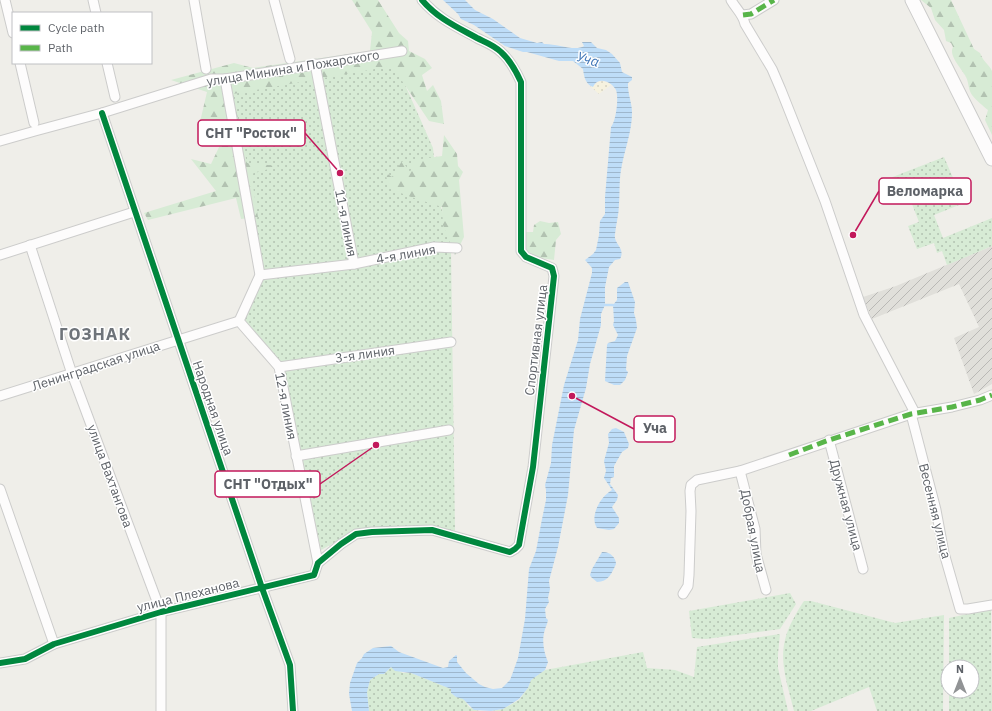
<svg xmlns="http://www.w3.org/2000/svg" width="992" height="711" viewBox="0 0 992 711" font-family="'IBM Plex Sans',sans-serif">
  <defs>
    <pattern id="industrial-furrows" width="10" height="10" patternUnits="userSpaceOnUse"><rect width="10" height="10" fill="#e0dfda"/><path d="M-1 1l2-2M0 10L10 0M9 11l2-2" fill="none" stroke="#b9b8b5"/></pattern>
    <pattern id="grass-dots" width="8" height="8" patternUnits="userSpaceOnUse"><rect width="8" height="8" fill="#d7ebd5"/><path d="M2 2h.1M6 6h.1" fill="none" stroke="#b2c2b1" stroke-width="1.8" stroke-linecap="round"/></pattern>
    <pattern id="forest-firs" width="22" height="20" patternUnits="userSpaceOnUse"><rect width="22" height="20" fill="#d7ebd5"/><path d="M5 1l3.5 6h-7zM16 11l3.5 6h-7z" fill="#b2c2b1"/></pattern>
    <pattern id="sand-dots" width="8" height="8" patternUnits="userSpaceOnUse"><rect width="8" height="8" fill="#f6f2df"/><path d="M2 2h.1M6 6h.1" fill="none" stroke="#d5d2c2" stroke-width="1.8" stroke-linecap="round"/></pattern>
    <pattern id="water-rules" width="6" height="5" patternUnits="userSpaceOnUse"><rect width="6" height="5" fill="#beddf8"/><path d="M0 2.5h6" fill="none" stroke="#9eb7cd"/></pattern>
  </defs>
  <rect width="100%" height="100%" fill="#efeee9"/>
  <!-- industrial -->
  <polygon fill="url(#industrial-furrows)" points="992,246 992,384 974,394 954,338 979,327 959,284 872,319 863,297 896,286"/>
  <!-- grass -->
  <g fill="url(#grass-dots)">
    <polygon points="395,62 433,148 438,199 454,244 426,247 263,273 230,87"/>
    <polygon points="944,157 964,203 934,215 943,238 992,218 992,246 947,265 942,251 937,253 934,243 917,249 908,226 919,222 910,199 901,202 890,178"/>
    <polygon points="451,250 455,531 431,527 354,532 321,550 281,363 241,321 261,277"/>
    <polygon points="790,593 796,604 780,629 706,639 692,638 689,611"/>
    <path d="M804 601H811L895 623 944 615 943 711H877L869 687 811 711H794C789 689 779 663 785 640 788 627 796 613 804 601Z"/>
    <polygon points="991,609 992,711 949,711 949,691 972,691 972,667 949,667 949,618"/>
    <polygon points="780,634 778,654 778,668 788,711 491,711 503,709 519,700 528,688 531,680 545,670 643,652 647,668 675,670 694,677 697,647"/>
    <polygon points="391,667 403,673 411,673 451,689 451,693 456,697 463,698 469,707 479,711 369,711 367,692 370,680 379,674 384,674"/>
  </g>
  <!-- forest -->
  <g fill="url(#forest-firs)">
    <polygon points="352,0 378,0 399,33 408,41 409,51 425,59 432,68 422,75 427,91 433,85 441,101 444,124 429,121 392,66 233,94 247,163 279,166 251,174 258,217 241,219 236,198 148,220 144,213 216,191 191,159 211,164 220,145 200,122 207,92 171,80 234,63 253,68 370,51 372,32"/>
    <path d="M921 0H951L974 49 980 53C984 63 988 63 992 71V135L985 120 988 110C983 106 976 100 972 95 968 89 969 83 966 77 963 70 948 56 953 47L951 43 946 41 944 30 935 20 931 8Z"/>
    <polygon points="444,135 457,154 458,166 463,172 459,180 464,237 455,255 443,225 442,207 411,197 388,188 386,173 392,177 402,161 410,172 415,160 442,156"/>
    <polygon points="540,221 549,223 558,222 561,234 556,240 554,260 535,257 526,249 525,232 533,232 534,225"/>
  </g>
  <!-- sand -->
  <polygon fill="url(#sand-dots)" points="602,81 612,84 599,94 590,86 593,86 598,82"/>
  <!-- water -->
  <g fill="url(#water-rules)">
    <path d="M443 0H465L475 10 493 19 520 38 537 43 542 42 544 44C555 43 575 52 584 46L582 42H591L597 48 606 50 612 54 620 63 622 72 632 77V80L628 83V85C628 95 632 103 632 113 632 132 624 151 621 170 619 181 620 193 619 204 619 214 616 224 615 234 613 244 626 248 620 259L615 260 609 267 605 287V305L601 314V325L590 364 586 388 574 430 568 495 558 547 549 581 550 589 548 598 549 602 545 609 546 618 548 620C547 625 545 628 544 633 542 642 544 653 548 662L545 670 531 680 528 688 519 699 503 709 491 711 474 710 463 699 456 697 451 693V689L411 673 395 671 391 667 384 674H379L370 680 367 692 369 711H352L349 694 350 683 357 663 362 658 364 654 373 648 391 646 399 652 443 668 448 667 449 661 456 655 457 656V662L466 673 479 684 485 687 493 689 502 688 510 680 513 672 518 658 525 619 529 569 536 551 542 519 546 500V490L545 485 551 463 552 445 564 385 578 340 580 319 592 273V268L585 260 593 254 596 250 599 235 600 221 605 214V197L611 127C616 121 619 98 616 90 613 84 604 78 597 82 595 83 594 85 593 87 585 84 584 76 583 69L573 61H559L527 52H523L505 46 474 25 461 19 458 14Z"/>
    <polygon points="625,282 628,282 635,302 634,313 636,320 637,328 627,356 626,370 628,372 625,380 620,385 614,385 605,381 607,345 608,343 615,341 618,335 613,325 614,321 613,305 617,300 617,288"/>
    <path d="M616 428 624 432 629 444 628 448 622 452 614 466V477L611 478 610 484 618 495 617 500 612 507 619 518V523L614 529 609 530 597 528C589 516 601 496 612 490L604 478 606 471 604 461 609 443 608 434 612 429Z"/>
    <path d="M602 552C609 551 616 557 616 564 612 573 608 582 597 582L591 577 590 575 592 569Z"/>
  </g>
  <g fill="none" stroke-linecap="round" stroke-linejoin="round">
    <!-- stream -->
    <polyline stroke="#beddf8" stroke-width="2.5" points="605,305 613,305"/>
    <defs>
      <g id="street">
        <polyline points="5,0 13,33"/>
        <polyline points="93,0 96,13"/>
        <polyline points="194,0 206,69"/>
        <polyline points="274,0 290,59"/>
        <path d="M731 0C736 9 743 14 745 24L772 69 781 90 825 201 864 315 915 413"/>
        <polyline points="743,15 751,14 774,0"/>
        <polyline points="20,63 34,123"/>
        <polyline points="107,63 115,97"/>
        <polyline points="315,64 354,264"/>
        <polyline points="225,79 260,275 239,321 279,367 318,563"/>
        <polyline points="102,113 262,588 290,665 293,711"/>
        <polyline points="0,141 35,131 102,113 211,79 225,79 402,51"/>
        <polyline points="30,245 72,374 161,612 161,711"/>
        <polyline points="0,255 134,212"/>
        <polyline points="260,275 354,264 434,247 457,248"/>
        <polyline points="279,367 451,342"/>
        <polyline points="0,396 239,321"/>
        <polyline points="911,414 936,510 944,553 960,609 968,609 992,605"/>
        <polyline points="829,440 863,569"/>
        <polyline points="296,456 449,430"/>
        <polyline points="740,471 755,529 756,554 766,590"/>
        <polyline points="0,489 54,644"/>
        <polyline points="683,594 688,586 689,575 691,511 690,491 691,485 697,480 740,471 911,414 952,407 980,400 992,395"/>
        <path d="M0 663 25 659 54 644 161 612 314 575 318 563 341 544 356 534 372 532 432 530 510 552 515 549 519 545 533 467 554 276 552 268 526 257 521 251V82C516 71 510 60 501 52 494 45 485 42 477 38 457 27 437 18 422 0"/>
      </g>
      <polyline id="secondary" points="912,0 992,159"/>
    </defs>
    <!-- street casing -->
    <use href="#street" stroke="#cccccb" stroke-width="11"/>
    <!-- secondary casing -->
    <use href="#secondary" stroke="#cbcbca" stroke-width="15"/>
    <!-- street -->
    <use href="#street" stroke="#fdfcfc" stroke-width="9"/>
    <!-- secondary -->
    <use href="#secondary" stroke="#fdfcfc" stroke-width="13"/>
    <!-- quiet -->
    <g stroke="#58b549" stroke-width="5" stroke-dasharray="10 5" stroke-linecap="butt">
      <polyline points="743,15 751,14 774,0"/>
      <polyline points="789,455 829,440 911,414 952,407 980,400 992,395"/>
    </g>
    <defs>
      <g id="cycleway">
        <polyline points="102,113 262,588 290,665 293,711"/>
        <path d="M0 663 25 659 54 644 161 612 314 575 318 563 341 544 356 534 372 532 432 530 510 552 515 549 519 545 533 467 554 276 552 268 526 257 521 251V82C516 71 510 60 501 52 494 45 485 42 477 38 457 27 437 18 422 0"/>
      </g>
    </defs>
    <!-- cycleway casing -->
    <use href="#cycleway" stroke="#fff" stroke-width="8"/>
    <!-- cycleway -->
    <use href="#cycleway" stroke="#00873e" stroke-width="6"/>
  </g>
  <g text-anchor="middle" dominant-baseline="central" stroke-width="3" stroke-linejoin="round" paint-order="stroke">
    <!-- street labels -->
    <g font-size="13" fill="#5e6268" stroke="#fff">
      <text transform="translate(293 68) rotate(-9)">улица Минина и Пожарского</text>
      <text transform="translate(346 223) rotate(79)">11-я линия</text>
      <text transform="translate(406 254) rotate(-10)">4-я линия</text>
      <text transform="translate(536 340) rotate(-83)">Спортивная улица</text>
      <text transform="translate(365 354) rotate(-8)">3-я линия</text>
      <text transform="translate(96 366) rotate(-18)">Ленинградская улица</text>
      <text transform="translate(286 406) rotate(79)">12-я линия</text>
      <text transform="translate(213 408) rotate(71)">Народная улица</text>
      <text transform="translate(110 476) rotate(70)">улица Вахтангова</text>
      <text transform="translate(846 505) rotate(75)">Дружная улица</text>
      <text transform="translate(935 511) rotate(76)">Весенняя улица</text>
      <text transform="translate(753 531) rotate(79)">Добрая улица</text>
      <text transform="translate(188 595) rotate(-14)">улица Плеханова</text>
    </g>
    <!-- water labels -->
    <g font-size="14" font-style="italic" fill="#4076b7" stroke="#fff">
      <text transform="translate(588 59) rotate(16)">Уча</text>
    </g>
    <!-- district labels -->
    <g font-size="17" font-weight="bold" letter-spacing="1" fill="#6f747a" stroke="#fff">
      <text x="95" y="334">ГОЗНАК</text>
    </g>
  </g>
  <!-- callouts -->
  <path fill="none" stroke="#c2185b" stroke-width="1.5" d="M340 173L305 133M853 235L879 191M572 396L634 429M376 445L320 484"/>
  <g fill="#c2185b" stroke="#fff" stroke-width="1.5">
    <circle cx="340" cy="173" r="4"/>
    <circle cx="853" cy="235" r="4"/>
    <circle cx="572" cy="396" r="4"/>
    <circle cx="376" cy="445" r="4"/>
  </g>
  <g fill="#fff" stroke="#c2185b" stroke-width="1.5">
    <rect x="198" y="120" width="107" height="26" rx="4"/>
    <rect x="879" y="178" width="92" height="26" rx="4"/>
    <rect x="634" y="416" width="41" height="26" rx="4"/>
    <rect x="215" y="471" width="105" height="26" rx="4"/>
  </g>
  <g font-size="14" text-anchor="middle" font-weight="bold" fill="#5e6268">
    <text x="251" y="138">СНТ "Росток"</text>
    <text x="925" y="196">Веломарка</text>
    <text x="655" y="433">Уча</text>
    <text x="268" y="489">СНТ "Отдых"</text>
  </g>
  <!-- legend -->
  <rect x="12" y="12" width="140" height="52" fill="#ffffff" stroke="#bfc0c3"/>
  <rect x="20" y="25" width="20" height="6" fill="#00873e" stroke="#bfc0c3"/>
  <text x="48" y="32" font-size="12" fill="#5e6268">Cycle path</text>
  <rect x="20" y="45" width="20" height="6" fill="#58b549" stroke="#bfc0c3"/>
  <text x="48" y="52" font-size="12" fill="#5e6268">Path</text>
  <!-- north arrow -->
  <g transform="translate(960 679)"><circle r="19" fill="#ffffff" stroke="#bfc0c3"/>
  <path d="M0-3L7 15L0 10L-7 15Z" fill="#919395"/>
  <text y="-6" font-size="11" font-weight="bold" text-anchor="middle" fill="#5e6268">N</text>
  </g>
</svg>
